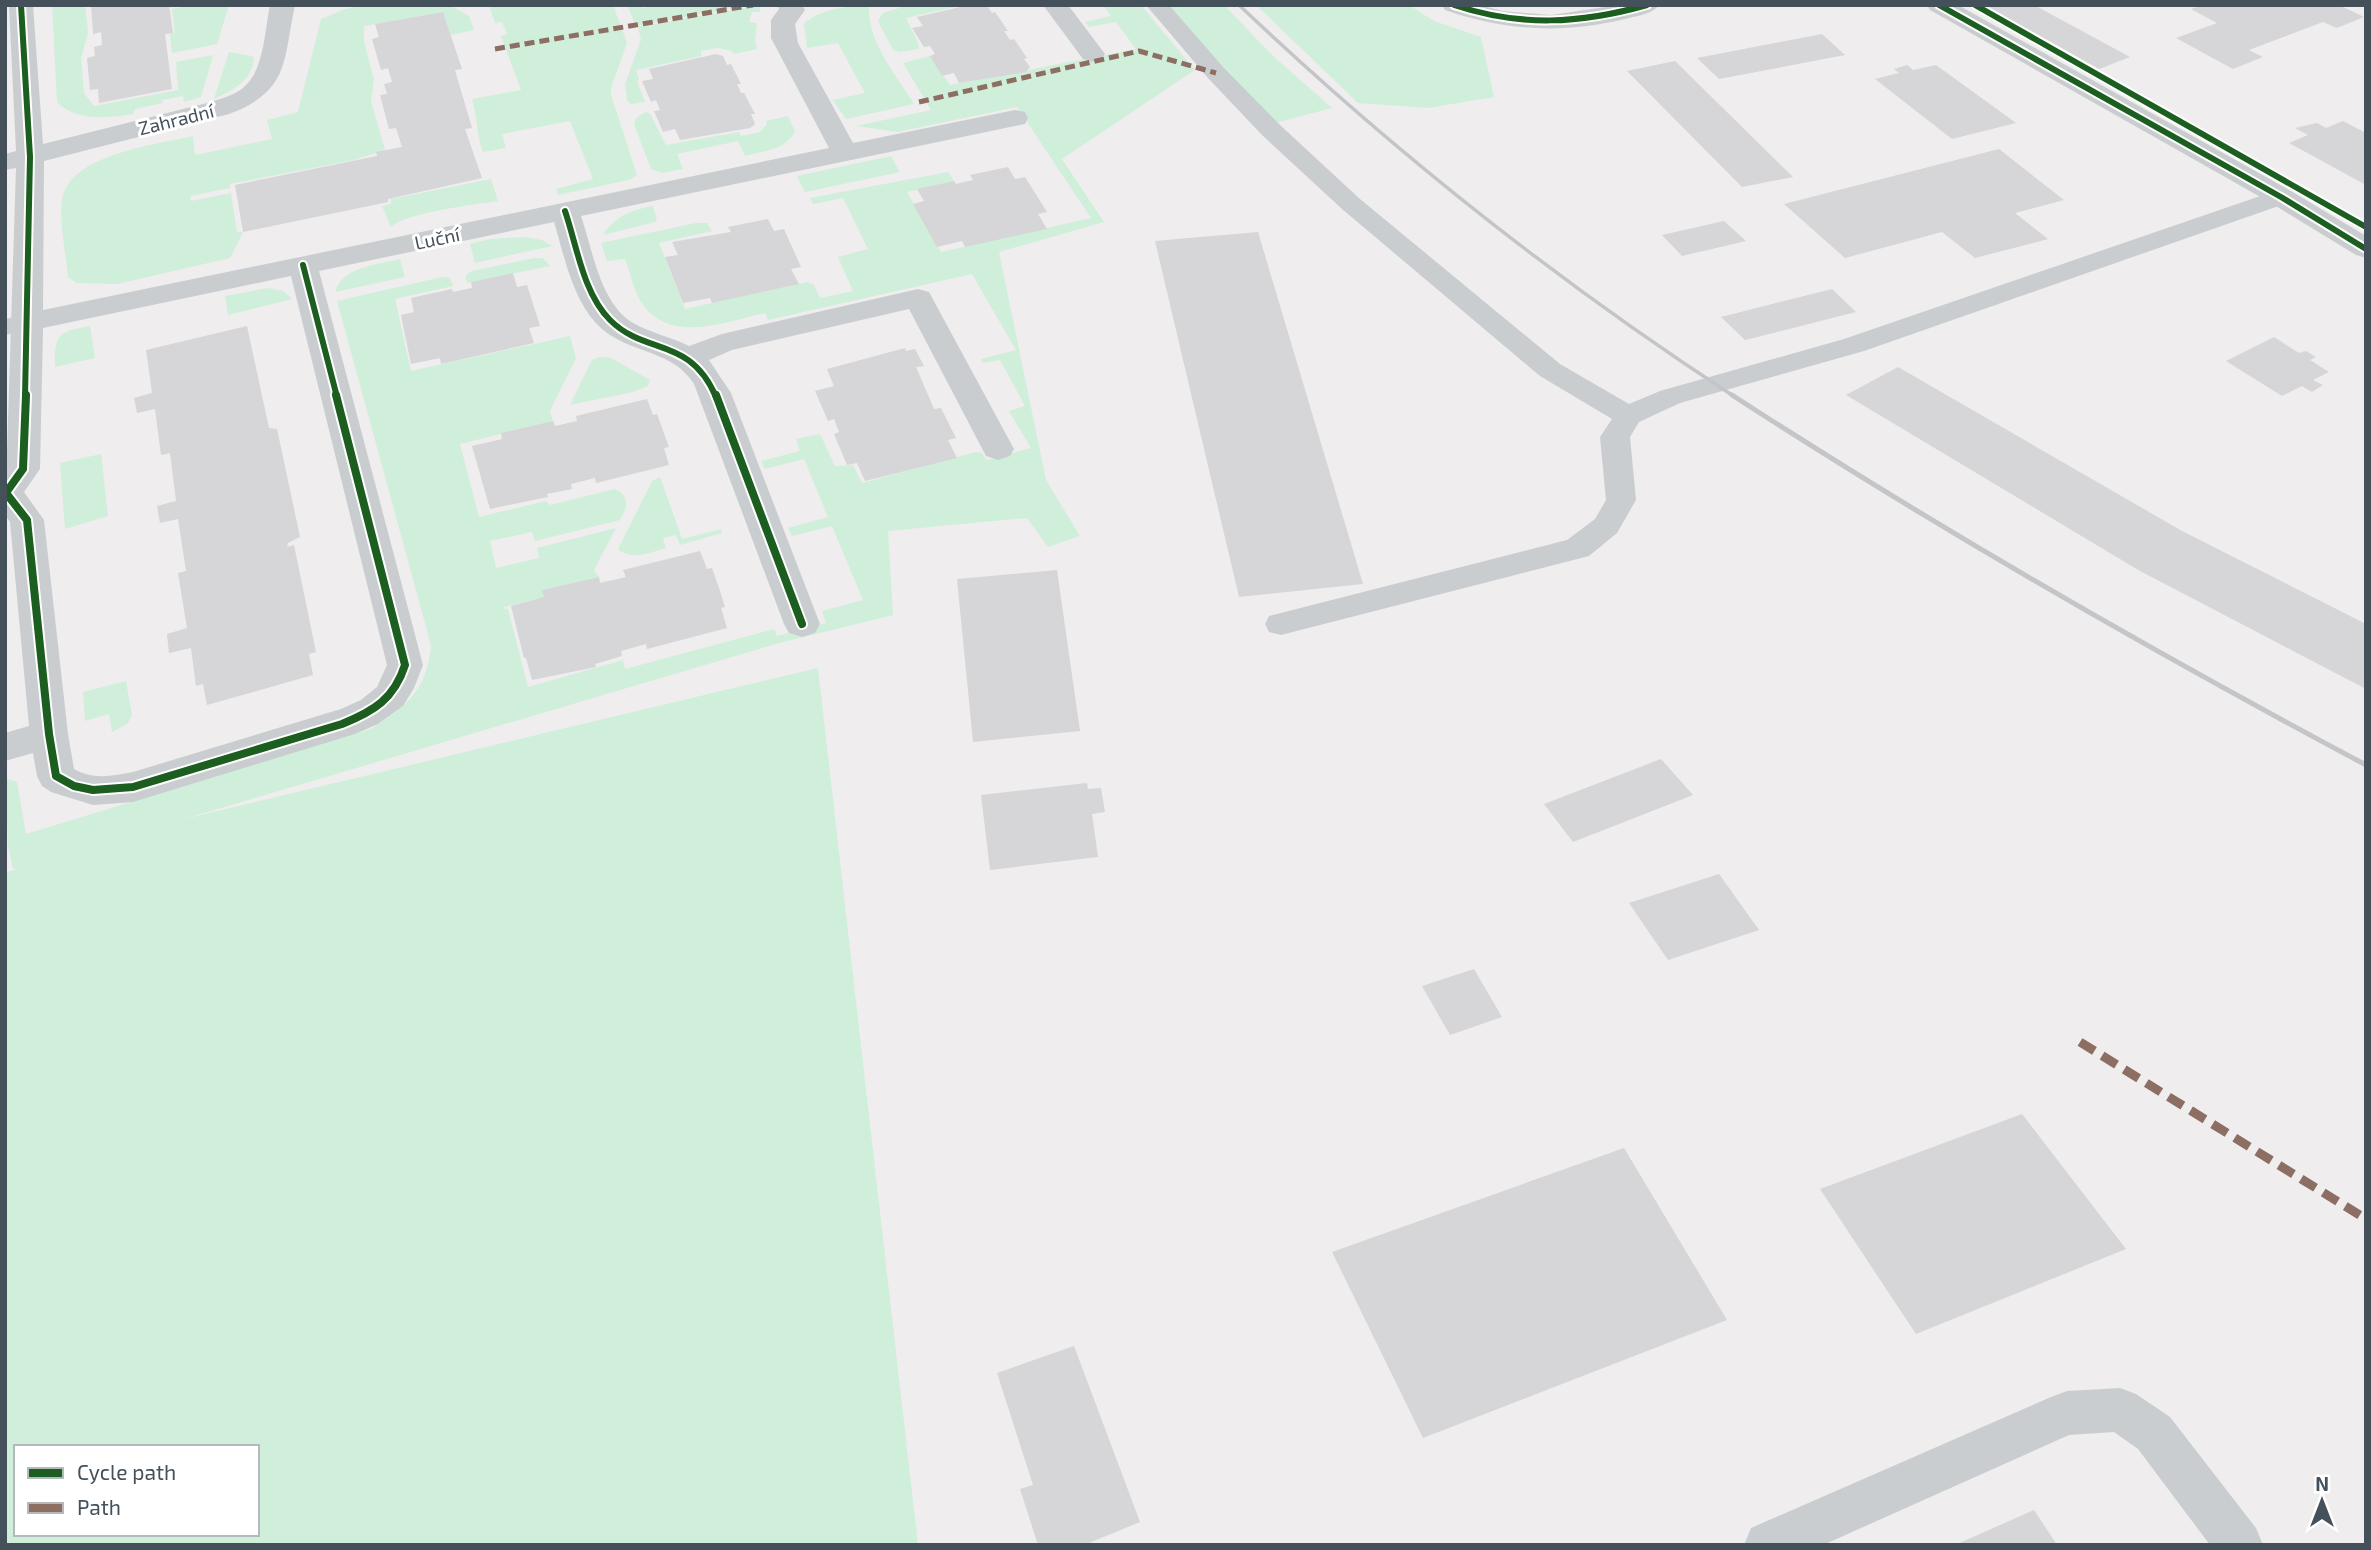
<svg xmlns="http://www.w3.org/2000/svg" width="2371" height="1550" viewBox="0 0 2371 1550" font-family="'Exo 2',sans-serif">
  <rect width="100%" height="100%" fill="#efeded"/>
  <!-- green -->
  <g fill="#d0efda" fill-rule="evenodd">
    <path d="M52 5H85L88 33 81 58 84 93 94 106 178 90 176 62 213 55 201 97 184 102 183 96 162 100 163 103 135 109 133 114C109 118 76 122 57 102Z"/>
    <polygon points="192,5 229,5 217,44 172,53 170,34 175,33 172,9"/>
    <path d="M366 5H450L469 16 474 30 451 35 443 12 364 26V41L374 80 371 101 385 150 354 160 230 184V188L190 196 191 201 231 193 237 232H243L230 258 117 284 77 283 68 277C66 254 59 221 62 200 69 154 156 145 193 136L195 155 272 139 267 120 298 112 321 19 345 9Z"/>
    <path d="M489 5H613L627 43 611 88V95L637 175 629 180 558 195 556 189 593 179 570 121 502 134 506 148 483 152C476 133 478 120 472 99L521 90 501 36 507 34 502 22 495 23Z"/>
    <polygon points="627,5 640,5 642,8 656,5 749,5 636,26"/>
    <polygon points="761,5 760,12 752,12 749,22 757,23 755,40 757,49 734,54 732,51 718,48 701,51 701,56 636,70 639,80 637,81 645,102 631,104 627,100 625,84 641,40 638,27"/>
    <path d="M869 5C867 42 895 73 914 104L846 119 833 100 865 93 838 43 807 48 804 24C819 9 849 6 869 5Z"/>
    <polygon points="909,5 964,5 906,18 919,45 918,49 899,52 893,50 878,21 883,13"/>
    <path d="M1103 5H1141L1195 70 1062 159 1104 222 999 252 1046 480 1080 536 1048 547 1027 518 888 531 893 615 779 643 184 819 818 668 918 1545H5V873L20 868 13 869 8 846 5 778 17 782 26 834 371 729C407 705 427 691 431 645L337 301 442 277 450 278 453 286 395 299 411 371 570 336 576 358 550 411 553 421 460 444 479 517 546 501 550 505 615 489C630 496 628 507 620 520L535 541 532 532 490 541 496 568 539 558 537 548 616 528 594 570 599 577 543 590 544 597 501 608 508 609 528 687 623 660 625 669 774 629 777 636 826 623 822 611 863 600 832 526 792 536 788 528 828 517 804 459 765 469 761 461 800 451 796 439 820 434 835 466 853 465 862 483 975 452 982 453 987 460 1031 448 1009 411 1025 406 1000 360 983 363 981 359 1016 350 972 274 768 320 765 313C724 322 668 346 640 300 633 288 630 272 625 259L607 261 601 243 696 223H707L712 231 659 243 685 309 807 282 814 285 820 298 853 291 838 257 868 249 843 198 813 204 810 198 948 172 954 181 907 192 941 252 1091 218 1017 107 897 132 856 126 931 110 903 63 930 56 950 85 1136 49 1116 22 1089 27 1085 22 1111 16ZM16 1447H257V1534H16Z"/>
    <polygon points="1167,5 1224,5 1273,56 1332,108 1275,123 1206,52"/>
    <polygon points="1256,5 1409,5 1434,21 1481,37 1494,97 1428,108 1358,103"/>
    <path d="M229 52 252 56 254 58C252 81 233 90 214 99Z"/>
    <path d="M646 112 650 114 666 145 739 132 741 136 760 132 767 124 766 121 788 116 795 131C786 150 764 151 745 156L738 141 677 154 683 169 662 173 651 169 634 124 637 117Z"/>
    <polygon points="891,156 900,172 805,192 797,176"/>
    <path d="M491 179 498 201C473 205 407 212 391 227L382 206 391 204V199Z"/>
    <path d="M653 206 657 219 655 222 603 235C615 216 632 210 653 206Z"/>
    <polygon points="525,237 542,240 552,246 475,263 470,244 490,239"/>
    <polygon points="534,258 543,258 550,266 467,283 465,276 472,271"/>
    <path d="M400 259 405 277 335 292C343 266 377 265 400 259Z"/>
    <polygon points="268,288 283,291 293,299 228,315 225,296"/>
    <path d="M90 326 95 358 55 367C54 334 58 332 90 326Z"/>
    <polygon points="599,357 611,358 650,380 648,386 633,392 570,405 592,360"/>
    <polygon points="101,454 108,516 65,529 60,463"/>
    <path d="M660 477 682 539 721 529 722 533 680 545 676 535 663 538 666 548C649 553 634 560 618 550L620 545 652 481Z"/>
    <polygon points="126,681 132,716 127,724 112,732 109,714 85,721 83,692"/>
  </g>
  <!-- building -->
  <g fill="#d6d5d7">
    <polygon points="91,5 169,5 173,33 165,34 172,89 99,103 98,89 90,90 87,58 95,56 94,47 102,45 101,32 93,34"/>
    <polygon points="969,5 987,5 992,13 995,12 1008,31 1004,31 1010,40 1014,39 1027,58 1024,59 1030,67 1026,72 959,83 954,73 942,76 930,56 935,54 930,46 924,47 912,28 923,26 917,17"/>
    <polygon points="1985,5 2034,5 2130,57 2099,69"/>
    <polygon points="2203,5 2339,5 2364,17 2337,28 2323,22 2249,50 2263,57 2233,69 2176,38 2217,23 2191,9"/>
    <polygon points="443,12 462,69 455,70 472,128 465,129 482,178 388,199 388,202 243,232 235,185 377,156 376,152 402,147 396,128 389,129 380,95 387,94 384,84 392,82 388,68 381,70 372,39 379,37 375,24"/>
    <polygon points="1822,34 1845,55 1719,79 1697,58"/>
    <polygon points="716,54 723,56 727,65 731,64 741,84 737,84 741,93 744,93 755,114 751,114 755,124 750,128 680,140 675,129 663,132 654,111 660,110 656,100 651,102 642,81 653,79 649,69"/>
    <polygon points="1675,61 1793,177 1742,187 1627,71"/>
    <polygon points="1907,65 1913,70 1936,65 2016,123 1952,139 1875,79 1899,73 1894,69"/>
    <polygon points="2343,121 2366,133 2366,185 2289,143 2308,135 2295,128 2317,123 2326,128"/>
    <polygon points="1999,149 2064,200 2015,213 2048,239 1975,258 1942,232 1845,258 1784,204"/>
    <polygon points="1008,167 1015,179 1025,177 1047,212 1038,214 1047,229 965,247 962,241 937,247 913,204 924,201 917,189 954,181 956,184 973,180 970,175"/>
    <polygon points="768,219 774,231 784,229 801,267 791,269 799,284 712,303 710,298 683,303 665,257 678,255 672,242 731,232 728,227"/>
    <polygon points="1724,221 1746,241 1682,256 1662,235"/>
    <polygon points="1258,232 1363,584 1239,597 1155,241"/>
    <polygon points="513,273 517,287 527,285 540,326 529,328 534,343 441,364 440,358 411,364 401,315 414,312 411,298 452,289 453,292 472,288 471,282"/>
    <polygon points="1832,289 1856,312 1745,340 1721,317"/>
    <polygon points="247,326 269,428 277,429 300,537 288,543 287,547 294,545 316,652 309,654 313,675 207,705 203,684 196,686 191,648 169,653 167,634 187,628 178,573 186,571 178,519 160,523 157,506 176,501 170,453 161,455 155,409 137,413 134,398 152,393 146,350"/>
    <polygon points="2274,337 2299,353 2306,351 2316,357 2310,360 2329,372 2313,380 2323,385 2312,392 2302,386 2282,396 2226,361"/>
    <polygon points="905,348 906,351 915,349 924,366 916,367 934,409 941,408 956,438 948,440 957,458 865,481 857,463 847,465 834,434 839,432 834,419 828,421 815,391 834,386 827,369"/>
    <polygon points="1898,367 2182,531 2366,624 2366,689 2140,571 1846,395"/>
    <polygon points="647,399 653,415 657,414 669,447 664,448 669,465 596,483 595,478 571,484 572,489 547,494 548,497 490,509 472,446 502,439 501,433 553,421 555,426 577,421 576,416"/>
    <polygon points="700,551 707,569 712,568 719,588 725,607 721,608 727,628 647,649 646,644 621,651 622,656 595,664 596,667 532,680 526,658 524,658 511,606 544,597 542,590 599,577 600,583 626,577 623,570"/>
    <polygon points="1057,570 1080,731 973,742 957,579"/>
    <polygon points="1661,759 1693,795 1573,842 1544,804"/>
    <polygon points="1087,783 1088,789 1101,788 1105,812 1092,814 1098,857 990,870 981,795"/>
    <polygon points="1719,874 1759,930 1668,960 1629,903"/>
    <polygon points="1474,969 1502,1017 1450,1035 1422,986"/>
    <polygon points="2022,1114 2126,1249 1916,1334 1820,1189"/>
    <polygon points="1624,1148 1727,1320 1423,1438 1332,1252"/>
    <polygon points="1074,1346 1140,1522 1084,1545 1038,1545 1020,1489 1033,1485 997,1373"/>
    <polygon points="2034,1510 2057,1545 1955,1545"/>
  </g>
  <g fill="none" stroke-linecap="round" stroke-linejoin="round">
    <!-- service -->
    <g fill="#cacdcf" fill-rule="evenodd">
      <polygon points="1146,5 1169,5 1224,68 1280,125 1360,199 1560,364 1629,404 1660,391 1844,339 2272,192 2281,189 2290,192 2294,197 2290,202 1864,351 1680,403 1639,422 1630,437 1636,500 1617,533 1589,556 1281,635 1269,632 1265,624 1269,616 1567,540 1595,519 1606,500 1600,437 1612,419 1540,376 1342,209 1262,135 1208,78"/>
      <polygon points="28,314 38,316 42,322 38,328 5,335 5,319"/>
      <polygon points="2120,1388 2136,1394 2170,1417 2256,1528 2263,1545 2210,1545 2138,1449 2114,1432 2069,1435 1823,1545 1744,1545 1751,1528 2051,1397 2067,1391"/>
    </g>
    <!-- minor -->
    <g fill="#cacdcf" fill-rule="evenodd">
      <path d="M9 5H33L43 144 211 102C222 98 237 95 246 85 264 68 265 29 270 5H295C283 61 290 91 229 114L44 161 43 310 829 148 771 38V20L779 9 777 5H802L805 10 795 24 798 43 853 143 1015 110 1025 112 1028 118 1025 124 1015 126 581 216C593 251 600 303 633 323 651 333 671 337 689 346L722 334 918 289 929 292 1014 449 1010 456 998 460 986 456 909 309 732 350 709 360 731 393 820 624 815 633 802 637 789 633 784 624 694 384C674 352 635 353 607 333 574 309 565 258 554 222L319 271 423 665 414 688 403 706 378 724 355 734 133 802 93 805 51 792 42 786 37 776 33 753 5 761V733L29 726 10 522 5 515 16 168 5 170V154L16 151ZM291 276 387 665 377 687 361 700 341 709 133 772C113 776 92 780 74 769L68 734 44 520 24 492 40 469 43 328Z"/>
      <polygon points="1043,5 1068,5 1105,54 1101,59 1092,62 1083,59"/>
      <path d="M1442 5H1479L1503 11 1551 15 1619 5H1659C1653 14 1636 16 1625 19 1563 34 1506 31 1445 10Z"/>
      <polygon points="1927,5 1958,5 2291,191 2366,236 2366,258 2356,255 2271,203 1930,10"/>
    </g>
    <!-- rail-far1 -->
    <path stroke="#c3c5c8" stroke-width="3.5" d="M1239 5C1394 152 1555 280 1735 397"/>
    <!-- rail -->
    <path stroke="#c3c5c8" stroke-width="5" d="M1732 395C1937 528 2150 650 2366 765"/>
    <!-- quiet-far1 -->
    <g stroke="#8d6e63" stroke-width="5" stroke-dasharray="10 5" stroke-linecap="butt">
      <polyline points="495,49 753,5"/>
      <polyline points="919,102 1139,51 1216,73"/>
    </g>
    <!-- quiet -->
    <polyline stroke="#8d6e63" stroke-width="9" stroke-dasharray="17 9" stroke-linecap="butt" points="2080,1042 2366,1219"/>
    <defs>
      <g id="cycleway-far1">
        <polyline points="21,5 30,157 25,397"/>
        <path d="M1454 5C1520 27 1580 24 1647 5"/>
        <polyline points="1939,5 2281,197 2366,249"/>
        <polyline points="1975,5 2366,227"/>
        <path d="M565 211C577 246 583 293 610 320 646 356 690 336 716 397"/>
        <polyline points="303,265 337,397"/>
      </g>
      <g id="cycleway">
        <polyline points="716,395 802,624"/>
        <path d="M6 493 27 520 49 734 56 776 74 786 93 790 133 787 342 724C374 711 394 699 405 665L336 395"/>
        <polyline points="5,494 23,469 26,395"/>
      </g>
    </defs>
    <!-- cycleway-far1 casing -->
    <use href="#cycleway-far1" stroke="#fff" stroke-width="10"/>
    <!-- cycleway casing -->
    <use href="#cycleway" stroke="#fff" stroke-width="12"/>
    <!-- cycleway-far1 -->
    <use href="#cycleway-far1" stroke="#1b5e20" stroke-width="6"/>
    <!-- cycleway -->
    <use href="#cycleway" stroke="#1b5e20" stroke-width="8"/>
  </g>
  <g text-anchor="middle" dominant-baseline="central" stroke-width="6" stroke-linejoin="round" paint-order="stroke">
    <!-- far-street labels -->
    <g font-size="19" fill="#44515b" stroke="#fff">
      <text transform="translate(176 119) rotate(-14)">Zahradní</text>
      <text transform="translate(437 238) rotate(-12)">Luční</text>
    </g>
  </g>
  <!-- border -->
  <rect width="2371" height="1550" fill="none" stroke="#44515b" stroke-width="14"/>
  <!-- legend -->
  <rect x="14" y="1445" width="245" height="91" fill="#ffffff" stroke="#b4b9bd" stroke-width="2"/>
  <rect x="28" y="1468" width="35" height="10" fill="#1b5e20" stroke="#b4b9bd" stroke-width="2"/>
  <text x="77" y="1480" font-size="21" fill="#44515b">Cycle path</text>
  <rect x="28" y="1503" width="35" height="10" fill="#8d6e63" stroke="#b4b9bd" stroke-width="2"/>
  <text x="77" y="1515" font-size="21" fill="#44515b">Path</text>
  <!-- north arrow -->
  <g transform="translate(2322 1501)" stroke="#ffffff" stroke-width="5" paint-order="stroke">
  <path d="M0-5L12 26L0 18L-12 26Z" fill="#44515b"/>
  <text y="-10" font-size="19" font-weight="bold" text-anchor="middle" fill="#44515b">N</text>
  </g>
</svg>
